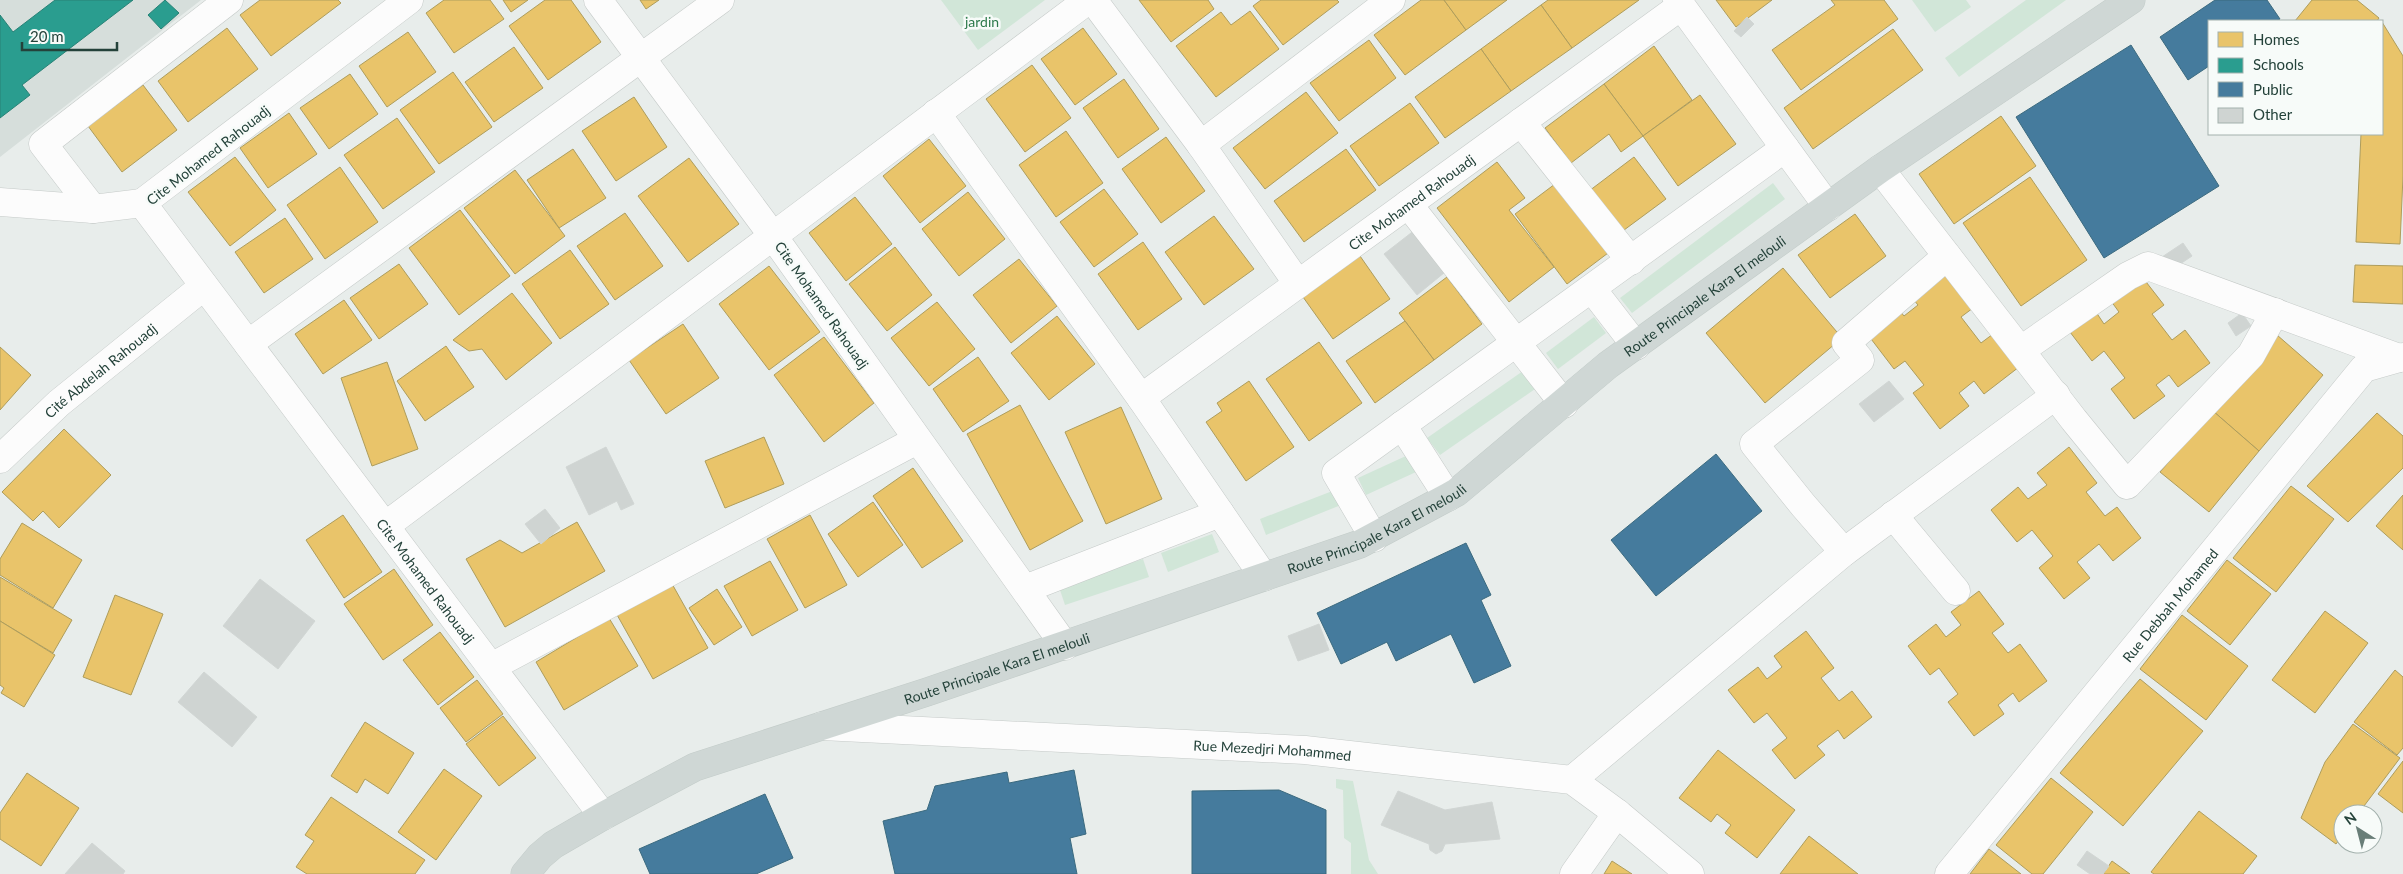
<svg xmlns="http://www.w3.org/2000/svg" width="2403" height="874" viewBox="0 0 2403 874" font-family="Lato,sans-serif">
  <rect width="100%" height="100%" fill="#e8edeb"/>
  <!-- built -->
  <polygon fill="#d6dedb" points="0,0 201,0 0,157"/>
  <!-- green -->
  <g fill="#d1e6d8">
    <polygon points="941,0 1045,0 978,50"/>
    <polygon points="1912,0 1966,0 1971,7 1935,32"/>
    <polygon points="2026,0 2066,0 1959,77 1945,58"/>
    <polygon points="1773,183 1785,199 1632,313 1620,298"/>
    <polygon points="1594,317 1606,333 1558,369 1546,353"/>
    <polygon points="1523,371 1535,389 1440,455 1427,438"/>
    <polygon points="1408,455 1416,472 1366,495 1358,478"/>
    <polygon points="1335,490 1341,505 1266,535 1260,519"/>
    <polygon points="1212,534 1219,552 1168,572 1161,553"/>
    <polygon points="1143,559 1149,577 1065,605 1059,587"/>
    <polygon points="1336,779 1353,781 1369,860 1378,874 1351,874 1351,843 1344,838 1343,790 1336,788"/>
  </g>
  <!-- homes -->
  <g fill="#e9c46a" stroke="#ae9d5c">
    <polygon points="260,0 338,0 341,3 271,56 240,15"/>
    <polygon points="444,0 490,0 504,19 454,53 426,13"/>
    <polygon points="503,0 528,0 511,12"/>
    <polygon points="545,0 571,0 601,42 548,80 509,26"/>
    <polygon points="640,0 659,0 646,9"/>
    <polygon points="1139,0 1208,0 1214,9 1171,42"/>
    <polygon points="1261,0 1337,0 1339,2 1283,45 1253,6"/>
    <polygon points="1421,0 1444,0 1466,30 1405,75 1374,35"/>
    <polygon points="1444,0 1507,0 1466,30"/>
    <polygon points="1548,0 1639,0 1572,48 1541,5"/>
    <polygon points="1716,0 1772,0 1736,27"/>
    <polygon points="1831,0 1884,0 1898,19 1801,90 1772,50 1835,5"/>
    <polygon points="2312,0 2357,0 2379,18 2377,21 2295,21"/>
    <polygon points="1541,5 1572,48 1511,91 1481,49"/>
    <polygon points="1250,11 1279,49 1216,97 1176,46 1221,12 1231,25"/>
    <polygon points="2382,22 2403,56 2403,176 2400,244 2356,242 2361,134 2382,134"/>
    <polygon points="227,28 258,69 188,122 158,81"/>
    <polygon points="1083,28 1117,74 1075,105 1041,59"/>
    <polygon points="1893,29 1923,70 1813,149 1784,108"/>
    <polygon points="408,32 436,72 387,107 359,66"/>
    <polygon points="1369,40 1396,78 1339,121 1310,83"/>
    <polygon points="1654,46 1692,100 1643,136 1604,84"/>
    <polygon points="514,47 543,88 494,122 465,82"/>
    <polygon points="1481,49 1511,91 1445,138 1415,97"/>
    <polygon points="1032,65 1071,118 1025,152 986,99"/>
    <polygon points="453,72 492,127 439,164 400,110"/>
    <polygon points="350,74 378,114 329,149 300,108"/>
    <polygon points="1124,79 1159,129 1118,158 1083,108"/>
    <polygon points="1604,84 1643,136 1621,152 1609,134 1571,163 1545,128"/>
    <polygon points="143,85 177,130 122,172 88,126"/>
    <polygon points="1306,92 1338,133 1265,189 1233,148"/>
    <polygon points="1700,95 1736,144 1678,186 1643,136"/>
    <polygon points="634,97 667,147 616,181 582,131"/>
    <polygon points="1410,103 1439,143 1379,186 1350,146"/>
    <polygon points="289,113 317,154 268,188 240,148"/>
    <polygon points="2001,116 2036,166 1954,224 1919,174"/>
    <polygon points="397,118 435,172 383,209 344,155"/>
    <polygon points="1066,131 1103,183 1056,217 1019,165"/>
    <polygon points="1166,137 1205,191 1161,223 1122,169"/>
    <polygon points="929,139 966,186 920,223 883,176"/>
    <polygon points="573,149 606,198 559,228 527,180"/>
    <polygon points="1346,149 1376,190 1304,242 1274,201"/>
    <polygon points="235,157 276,210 230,246 188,192"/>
    <polygon points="1634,157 1666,199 1620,233 1589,191"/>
    <polygon points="689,158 739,224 688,262 638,196"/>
    <polygon points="1497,162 1525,198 1509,210 1554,267 1509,302 1437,208"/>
    <polygon points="340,167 378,222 325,259 287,205"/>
    <polygon points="515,170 565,236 515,274 464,208"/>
    <polygon points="2030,177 2087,260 2021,306 1963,223"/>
    <polygon points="1559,181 1612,250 1567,284 1515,214"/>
    <polygon points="1104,189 1138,234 1094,267 1060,222"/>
    <polygon points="968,192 1005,239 959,276 922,229"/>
    <polygon points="855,197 892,244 846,281 809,233"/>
    <polygon points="460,210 510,276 459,315 409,248"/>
    <polygon points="625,213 663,266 615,300 577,246"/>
    <polygon points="1855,214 1886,256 1830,298 1798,255"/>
    <polygon points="1214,216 1254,269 1204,305 1165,252"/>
    <polygon points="285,218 313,259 264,293 235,252"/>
    <polygon points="1143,242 1182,299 1138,330 1098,274"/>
    <polygon points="895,247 932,295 887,331 849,284"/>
    <polygon points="570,250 609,304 560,339 522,284"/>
    <polygon points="1360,256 1390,299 1333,339 1303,297"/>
    <polygon points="1019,259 1057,306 1011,343 973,295"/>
    <polygon points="399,264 428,304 379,339 350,298"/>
    <polygon points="2355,265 2403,266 2403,304 2353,302"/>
    <polygon points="769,266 820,332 769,370 719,304"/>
    <polygon points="1783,268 1842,338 1765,403 1706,333"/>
    <polygon points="1943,268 1973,308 1961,317 1981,343 1993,334 2019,367 1984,394 1974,381 1959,393 1969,406 1940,429 1913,393 1924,385 1905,361 1894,369 1865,331 1896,306 1904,316 1918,305 1909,294"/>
    <polygon points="1447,277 1482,324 1434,360 1399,313"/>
    <polygon points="2143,278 2164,305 2152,314 2172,340 2185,330 2210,363 2178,387 2169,375 2156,385 2165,396 2134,419 2111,389 2125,378 2104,351 2092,361 2070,332 2096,312 2104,324 2119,312 2111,301"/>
    <polygon points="512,293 552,343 506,380 482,349 469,351 453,340"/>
    <polygon points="344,300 372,340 323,374 295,334"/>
    <polygon points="937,302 975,349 929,386 891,338"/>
    <polygon points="1057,316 1095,364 1049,400 1011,353"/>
    <polygon points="1405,321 1434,360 1375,403 1346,361"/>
    <polygon points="683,324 719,378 666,414 629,360"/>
    <polygon points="2277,335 2323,375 2259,451 2213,411"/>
    <polygon points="824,337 874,403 824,442 774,375"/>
    <polygon points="1319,342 1362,403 1309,441 1266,379"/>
    <polygon points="446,346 474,387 425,421 397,381"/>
    <polygon points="0,347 31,375 0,410"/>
    <polygon points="978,357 1009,401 963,432 933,389"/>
    <polygon points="387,362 418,449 372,466 341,378"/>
    <polygon points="1249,381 1294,447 1246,481 1206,422 1222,411 1217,403"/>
    <polygon points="1020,405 1083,521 1030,550 967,434"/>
    <polygon points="1121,407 1162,499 1106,524 1065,432"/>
    <polygon points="2213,411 2259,451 2209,512 2160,472"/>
    <polygon points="2377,413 2403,436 2403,468 2348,522 2307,486"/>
    <polygon points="64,429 111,475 59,528 43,511 33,521 2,492"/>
    <polygon points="764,437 784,484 725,508 705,461"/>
    <polygon points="2069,447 2097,483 2086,492 2105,516 2117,507 2141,538 2113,561 2099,544 2077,562 2090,578 2064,599 2039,568 2053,556 2032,530 2017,542 1991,510 2018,487 2028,499 2047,485 2037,473"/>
    <polygon points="913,468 963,541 922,568 873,496"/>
    <polygon points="2291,486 2334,519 2276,592 2233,558"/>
    <polygon points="2403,495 2403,550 2376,526"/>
    <polygon points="873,502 903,545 858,577 828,534"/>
    <polygon points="343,515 382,572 344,598 306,540"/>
    <polygon points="810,515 847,585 805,608 767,539"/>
    <polygon points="577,522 605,571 505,627 466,559 500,540 522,553"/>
    <polygon points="22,523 82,560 53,608 0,575 0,559"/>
    <polygon points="2227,560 2271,594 2230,645 2187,611"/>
    <polygon points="770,561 798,610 752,636 724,586"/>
    <polygon points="394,569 433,625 383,660 344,604"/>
    <polygon points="0,577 72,620 53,653 0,621"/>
    <polygon points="671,582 708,648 653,679 616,613"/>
    <polygon points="717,589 742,627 714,645 689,608"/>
    <polygon points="1979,591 2004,624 1992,633 2008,653 2020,644 2047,681 2019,702 2013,693 1998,705 2004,714 1974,736 1948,702 1958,694 1939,668 1930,675 1908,646 1936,624 1946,637 1961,625 1951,612"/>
    <polygon points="115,595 163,614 131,695 83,677"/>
    <polygon points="2325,611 2368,643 2315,713 2272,680"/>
    <polygon points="2182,615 2248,666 2206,720 2140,669"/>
    <polygon points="609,618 638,666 564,710 536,662"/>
    <polygon points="0,621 55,655 24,707 1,693 4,688 0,685"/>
    <polygon points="1806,631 1834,668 1821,678 1839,701 1852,691 1872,717 1844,739 1838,730 1817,746 1825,755 1795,779 1772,750 1787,738 1767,713 1754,723 1728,690 1758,667 1767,679 1782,667 1774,656"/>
    <polygon points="440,632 474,677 438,705 403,660"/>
    <polygon points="2395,670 2403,677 2403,748 2397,755 2354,722"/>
    <polygon points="2140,679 2203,731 2123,826 2060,773"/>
    <polygon points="477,680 503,714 466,742 440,708"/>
    <polygon points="503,716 536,758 499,786 466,744"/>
    <polygon points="365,722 414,753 388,794 365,779 357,793 331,776"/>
    <polygon points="2353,724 2400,758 2358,814 2343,814 2343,835 2336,844 2301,818 2325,762"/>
    <polygon points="1718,750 1795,810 1757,858 1725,833 1731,825 1717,814 1711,822 1679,798"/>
    <polygon points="2403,761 2403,813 2378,794"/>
    <polygon points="444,769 482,796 436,860 398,832"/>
    <polygon points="27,773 79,808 41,866 0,839 0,813"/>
    <polygon points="2051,778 2093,812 2043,874 2032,874 1996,845"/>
    <polygon points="331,797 425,860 415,874 307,874 296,867 314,841 305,835"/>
    <polygon points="2199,811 2257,856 2243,874 2154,874 2151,872"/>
    <polygon points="1809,836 1858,874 1780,874"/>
    <polygon points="1989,849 2021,874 1970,874"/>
    <polygon points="1612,861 1632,874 1604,874"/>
    <polygon points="2112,861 2130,874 2103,874"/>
  </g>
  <!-- schools -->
  <g fill="#2a9d8f" stroke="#288276">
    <polygon points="55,0 133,0 22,85 30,95 0,118 0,15 13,32"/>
    <polygon points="165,0 179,13 161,29 148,15"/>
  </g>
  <!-- public -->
  <g fill="#457b9d" stroke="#3b6a7f">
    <polygon points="2215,0 2267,0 2280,19 2276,21 2209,21 2209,66 2188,80 2160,37"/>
    <polygon points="2131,45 2219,186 2104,258 2016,117"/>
    <polygon points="1716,454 1762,511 1656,596 1611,540"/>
    <polygon points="1466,543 1491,595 1481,600 1511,666 1474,683 1451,634 1396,661 1387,642 1341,664 1317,613"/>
    <polygon points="1074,770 1086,834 1070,838 1077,874 895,874 883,821 927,810 935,786 1007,772 1009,783"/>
    <polygon points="1279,790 1326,810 1326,874 1192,874 1192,791"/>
    <polygon points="765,794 793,858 756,874 650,874 639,849"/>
  </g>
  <!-- building -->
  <g fill="#cfd4d2" stroke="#d1d6d4">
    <polygon points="1747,17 1754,24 1741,37 1734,31"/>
    <polygon points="1429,219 1461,259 1417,295 1384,254"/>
    <polygon points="2183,243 2192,256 2165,274 2156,261"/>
    <polygon points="2242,313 2251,326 2236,336 2228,323"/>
    <polygon points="1889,381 1904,399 1874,422 1859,404"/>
    <polygon points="606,447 634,504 621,510 617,501 589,515 566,467"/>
    <polygon points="545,509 560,528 541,544 525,524"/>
    <polygon points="260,579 315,621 278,669 223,626"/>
    <polygon points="1319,624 1329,650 1298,661 1288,636"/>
    <polygon points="204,672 257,717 232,747 178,702"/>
    <polygon points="1398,791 1445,810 1492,802 1500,839 1445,844 1442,851 1436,854 1430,850 1429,844 1381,825"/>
    <polygon points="92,843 125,871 123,874 65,874"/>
    <polygon points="2087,851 2109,866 2103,874 2090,874 2077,865"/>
  </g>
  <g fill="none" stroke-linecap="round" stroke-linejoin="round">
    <defs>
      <g id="minor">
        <path id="s1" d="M409 0 142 203 603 816"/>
        <polyline points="1093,0 1201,145 1298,284"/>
        <polyline points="1677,0 1828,207"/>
        <polyline points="936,113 1141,398 1264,577"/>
        <polyline points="1521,122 1631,261"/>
        <polyline points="1201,145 1391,0"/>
        <polyline points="1880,169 2074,420 2127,485 2251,355 2275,312"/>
        <polyline points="0,202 93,209"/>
        <polyline points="142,203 93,209 43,144 229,0"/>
        <polyline points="1408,204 1564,404"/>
        <polyline points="1592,289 1636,346"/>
        <polyline points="248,344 720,0"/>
        <polyline points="2021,350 2128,276 2148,266 2399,358"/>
        <path id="s2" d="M1141 398 1681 6"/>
        <polyline points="1402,425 1448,497"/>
        <path id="s3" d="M0 459 59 403 204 286"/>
        <polyline points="1893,515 1956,591"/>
        <polyline points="385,526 773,236 598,0"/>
        <polyline points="1374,538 1336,473 1785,148"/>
        <polyline points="1844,552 2056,395"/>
        <polyline points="1025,589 1220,513"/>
        <polyline points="1065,646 773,236 1088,0"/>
        <polyline points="491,667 917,440"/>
        <path id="s4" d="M822 726 1305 750 1572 780 1617 813 1690 874"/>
        <polyline points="1572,780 1844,552 1803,505 1754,444 1860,360 1846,343 1947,256"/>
        <polyline points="1574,874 1617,813"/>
        <path id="s5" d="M1949 874 2364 368 2403 357"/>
      </g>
      <g id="major">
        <path id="s6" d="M525 874 540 856 553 845 603 816 695 767 927 692 1360 544 1448 497 1457 492 1608 365 1880 169 2131 0"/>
      </g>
    </defs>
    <!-- minor casing -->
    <use href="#minor" stroke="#c5cac8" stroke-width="29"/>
    <!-- major casing -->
    <use href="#major" stroke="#c3ccc9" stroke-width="29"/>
    <!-- minor -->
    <use href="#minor" stroke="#fcfcfc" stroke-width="28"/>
    <!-- major -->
    <use href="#major" stroke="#cfd7d5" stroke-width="28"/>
  </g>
  <g text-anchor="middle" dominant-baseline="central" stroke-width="5" stroke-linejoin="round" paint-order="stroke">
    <!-- park labels -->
    <g font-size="14" fill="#2d7a4b" stroke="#f7fbf9">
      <text x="982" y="21">jardin</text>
    </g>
    <!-- street labels -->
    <g font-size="14" fill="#24423a" stroke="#f7fbf9">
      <text transform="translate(208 155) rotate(-38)">Cite Mohamed Rahouadj</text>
      <text stroke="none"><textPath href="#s2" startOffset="334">Cite Mohamed Rahouadj</textPath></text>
      <text stroke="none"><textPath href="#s6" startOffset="1330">Route Principale Kara El melouli</textPath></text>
      <text transform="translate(822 305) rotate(55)">Cite Mohamed Rahouadj</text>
      <text stroke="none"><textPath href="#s3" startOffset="134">Cité Abdelah Rahouadj</textPath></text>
      <text stroke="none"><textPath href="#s6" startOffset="925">Route Principale Kara El melouli</textPath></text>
      <text stroke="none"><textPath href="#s1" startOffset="808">Cite Mohamed Rahouadj</textPath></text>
      <text stroke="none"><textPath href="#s5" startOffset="348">Rue Debbah Mohamed</textPath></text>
      <text stroke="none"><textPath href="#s6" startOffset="520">Route Principale Kara El melouli</textPath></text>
      <text stroke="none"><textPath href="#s4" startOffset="451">Rue Mezedjri Mohammed</textPath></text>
    </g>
  </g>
  <!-- legend -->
  <rect x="2208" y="20" width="175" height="115" fill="#f7fbf9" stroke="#a3b1ad"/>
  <rect x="2218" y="32" width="25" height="15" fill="#e9c46a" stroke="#a3b1ad"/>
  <text x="2253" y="45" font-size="15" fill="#24423a">Homes</text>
  <rect x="2218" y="58" width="25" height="15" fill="#2a9d8f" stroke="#a3b1ad"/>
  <text x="2253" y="70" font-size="15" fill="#24423a">Schools</text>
  <rect x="2218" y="82" width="25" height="15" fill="#457b9d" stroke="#a3b1ad"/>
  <text x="2253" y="95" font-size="15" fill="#24423a">Public</text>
  <rect x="2218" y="108" width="25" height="15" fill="#cfd4d2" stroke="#a3b1ad"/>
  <text x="2253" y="120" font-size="15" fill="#24423a">Other</text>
  <!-- north arrow -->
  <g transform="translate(2358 829) rotate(324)"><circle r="24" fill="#f7fbf9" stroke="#a3b1ad"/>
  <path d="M0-4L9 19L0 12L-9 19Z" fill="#697e78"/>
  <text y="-8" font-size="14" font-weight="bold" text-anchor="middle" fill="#24423a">N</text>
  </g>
  <!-- scale -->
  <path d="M22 42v8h95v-8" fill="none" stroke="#24423a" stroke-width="2.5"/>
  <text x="30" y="42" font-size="15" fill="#24423a" stroke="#f7fbf9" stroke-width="4" paint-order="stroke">20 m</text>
</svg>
